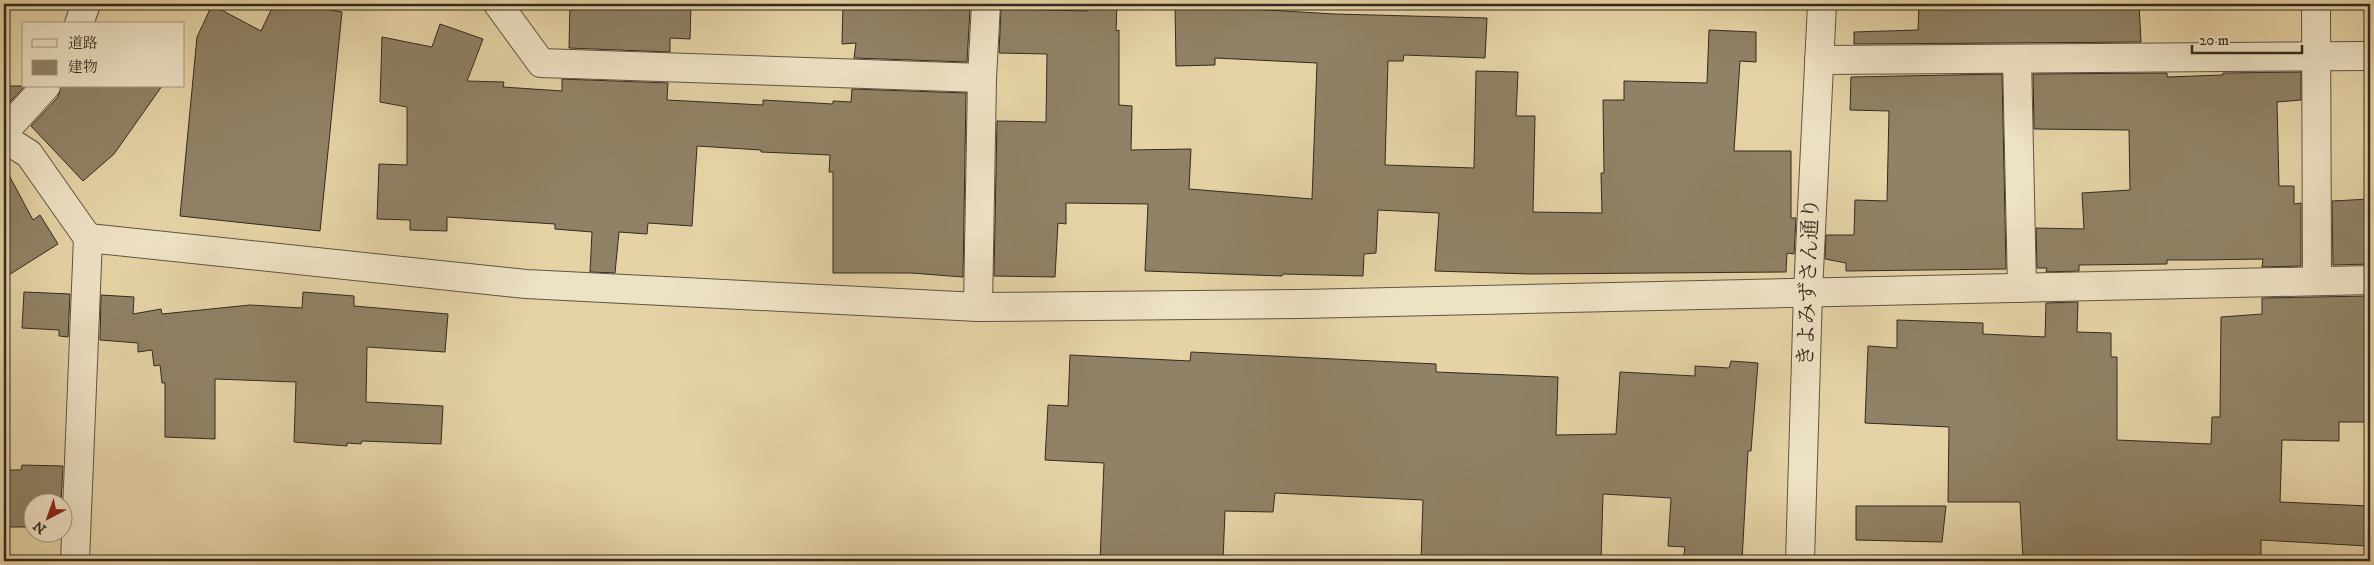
<svg xmlns="http://www.w3.org/2000/svg" width="2374" height="565" viewBox="0 0 2374 565" font-family="'IM FELL DW Pica','Noto Serif JP',serif">
  <rect width="100%" height="100%" fill="#e5d3a6"/>
  <filter id="stains"><feTurbulence type="fractalNoise" baseFrequency=".004" numOctaves="4"/><feColorMatrix values="0 0 0 0 .2 0 0 0 0 .09 0 0 0 0 .02 0 0 0 .5 -.17"/></filter>
  <radialGradient id="worn" r=".72"><stop offset=".6" stop-color="#630" stop-opacity="0"/><stop offset="1" stop-color="#630" stop-opacity=".3"/></radialGradient>
  <!-- building -->
  <g fill="#908266" stroke="#332a20">
    <polygon points="274,4 333,4 330,10 342,12 320,231 180,216 197,37 212,5 261,31"/>
    <polygon points="570,4 691,4 690,39 670,38 670,52 569,48"/>
    <polygon points="843,4 970,8 967,62 854,58 856,43 842,44"/>
    <polygon points="1087,4 1117,4 1116,31 1119,30 1119,105 1132,106 1131,150 1191,149 1189,189 1312,199 1317,63 1215,58 1215,65 1176,66 1175,4 1216,4 1216,7 1335,14 1487,18 1485,58 1404,55 1403,61 1388,61 1385,165 1474,168 1476,71 1518,72 1516,116 1535,116 1533,212 1602,213 1601,173 1604,173 1603,100 1624,100 1624,81 1707,83 1709,30 1756,32 1756,62 1740,61 1734,151 1791,151 1791,218 1796,218 1794,254 1787,253 1786,272 1529,274 1435,271 1439,213 1378,210 1376,253 1364,254 1363,276 1283,274 1282,276 1145,271 1148,204 1066,203 1066,224 1058,223 1055,277 994,276 997,121 1046,122 1047,54 999,53 1001,9 1087,11"/>
    <polygon points="1919,4 2139,4 2141,42 1854,44 1854,32 1918,30"/>
    <polygon points="440,24 483,39 467,81 504,82 503,87 562,91 562,79 668,83 667,100 763,105 763,100 833,104 833,101 851,102 852,89 966,93 963,277 911,273 833,273 833,172 829,172 830,155 761,152 761,150 697,146 692,226 648,223 647,234 619,232 615,273 590,272 592,232 555,229 555,224 447,217 447,231 410,230 410,220 377,219 379,164 407,165 407,107 380,102 382,37 432,47"/>
    <polygon points="2301,72 2301,100 2277,102 2279,186 2294,186 2294,204 2301,203 2301,266 2262,267 2263,259 2199,260 2167,260 2167,264 2079,265 2079,271 2046,272 2047,268 2037,268 2036,228 2084,229 2082,193 2130,190 2129,130 2034,129 2033,74 2167,73 2167,77 2223,75 2223,73"/>
    <polygon points="2002,74 2006,269 1846,271 1846,263 1825,259 1826,235 1854,235 1855,200 1887,201 1889,111 1850,110 1851,77"/>
    <polygon points="4,86 25,86 10,102 4,95"/>
    <polygon points="61,86 162,86 114,154 83,181 31,126 58,97"/>
    <polygon points="4,166 33,220 40,215 58,244 4,278"/>
    <polygon points="2370,199 2370,264 2333,265 2332,201"/>
    <polygon points="24,292 70,294 68,337 59,336 59,330 22,328"/>
    <polygon points="303,292 354,296 354,306 448,314 445,352 367,347 366,402 443,406 441,444 362,441 361,444 347,443 347,446 294,442 296,382 215,379 215,439 165,437 165,383 162,383 160,365 154,366 152,350 138,352 138,343 100,340 101,295 134,297 133,314 161,309 162,314 250,305 302,308"/>
    <polygon points="2370,296 2370,422 2339,422 2339,441 2282,440 2280,502 2369,506 2367,546 2261,540 2261,561 2023,561 2020,502 1948,502 1949,427 1865,423 1868,346 1897,348 1897,320 1983,323 1983,334 2045,337 2046,303 2078,302 2077,332 2111,333 2111,357 2117,357 2117,440 2211,444 2212,417 2220,417 2221,317 2262,314 2262,298"/>
    <polygon points="1191,352 1436,364 1436,372 1558,377 1556,435 1616,434 1620,372 1695,376 1695,366 1729,368 1731,361 1758,363 1751,451 1748,451 1742,561 1683,561 1685,547 1668,546 1671,498 1603,494 1601,561 1421,561 1423,500 1275,493 1273,512 1225,511 1223,561 1100,561 1104,463 1045,460 1048,405 1068,406 1070,355 1190,361"/>
    <polygon points="22,465 63,466 61,502 32,502 32,527 4,527 4,470 21,470"/>
    <polygon points="1856,506 1946,506 1942,542 1856,540"/>
  </g>
  <g fill="none" stroke-linecap="round" stroke-linejoin="round">
    <defs>
      <g id="minor">
        <polyline points="498,4 541,63 982,78"/>
        <polyline points="2316,4 2317,281"/>
        <polyline points="79,24 86,4"/>
        <polyline points="2017,59 2022,288"/>
        <polyline points="1819,60 2370,56"/>
        <polyline points="4,132 46,86"/>
        <polyline points="4,138 29,154 88,238"/>
        <polyline points="978,307 982,78 986,4"/>
        <polyline points="75,561 88,238 526,284 978,307 1301,304 2370,280"/>
        <polyline points="1800,561 1808,292 1822,4"/>
      </g>
    </defs>
    <!-- minor casing -->
    <use href="#minor" stroke="#605442" stroke-width="30"/>
    <!-- minor -->
    <use href="#minor" stroke="#eee2c5" stroke-width="28"/>
  </g>
  <g text-anchor="middle" dominant-baseline="central" stroke-width="4" stroke-linejoin="round" paint-order="stroke">
    <!-- street labels -->
    <g font-size="21" fill="#332a20" stroke="#eee2c5">
      <text transform="translate(1809 282) rotate(-88)">きよみずさん通り</text>
    </g>
  </g>
  <!-- margin -->
  <rect width="2374" height="565" fill="none" stroke="#e5d3a6" stroke-width="20"/>
  <rect x="5" y="5" width="2364" height="555" fill="none" stroke="#332a20" stroke-width="2.5"/>
  <rect x="10" y="10" width="2354" height="545" fill="none" stroke="#332a20"/>
  <!-- legend -->
  <rect x="22" y="22" width="162" height="65" fill="#eee2c5" stroke="#a39883"/>
  <rect x="32" y="39" width="25" height="8" fill="#eee2c5" stroke="#a39883"/>
  <text x="68" y="48" font-size="15" fill="#332a20">道路</text>
  <rect x="32" y="60" width="25" height="15" fill="#908266" stroke="#a39883"/>
  <text x="68" y="72" font-size="15" fill="#332a20">建物</text>
  <!-- north arrow -->
  <g transform="translate(48 518) rotate(221)"><circle r="24" fill="#eee2c5" stroke="#a39883"/>
  <path d="M0-4L9 19L0 12L-9 19Z" fill="#8f2418"/>
  <text y="-8" font-size="14" font-weight="bold" text-anchor="middle" fill="#332a20">N</text>
  </g>
  <!-- scale -->
  <path d="M2192 45v8h110v-8" fill="none" stroke="#332a20" stroke-width="2.5"/>
  <text x="2199" y="45" font-size="15" fill="#332a20" stroke="#eee2c5" stroke-width="4" paint-order="stroke">20 m</text>
  <rect width="100%" height="100%" filter="url(#stains)"/>
  <rect width="100%" height="100%" fill="url(#worn)"/>
</svg>
